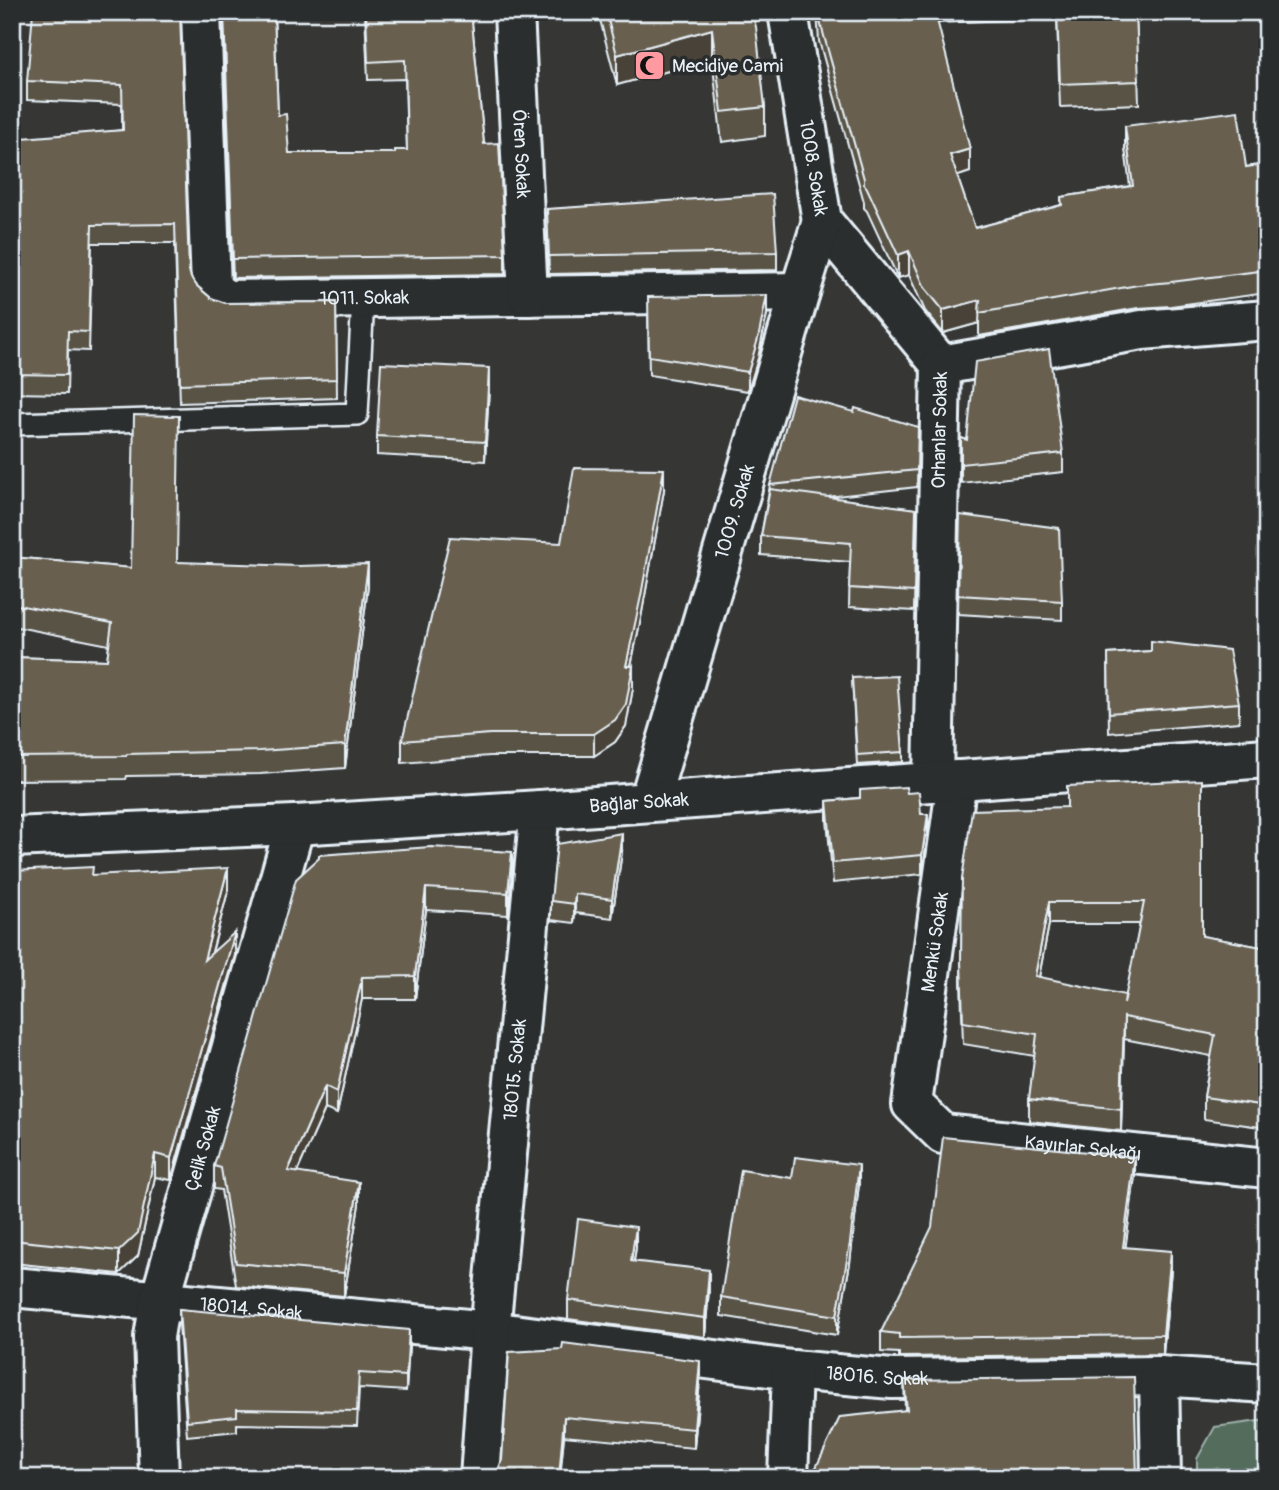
<svg xmlns="http://www.w3.org/2000/svg" width="1279" height="1490" viewBox="0 0 1279 1490" font-family="Pangolin,sans-serif">
  <rect width="100%" height="100%" fill="#363735"/>
  <filter id="ink" filterUnits="userSpaceOnUse"><feTurbulence type="fractalNoise" baseFrequency=".0143" numOctaves="2"/><feDisplacementMap in="SourceGraphic" scale="14" xChannelSelector="R" yChannelSelector="G"/><feConvolveMatrix kernelMatrix="1 2 1 2 8 2 1 2 1" color-interpolation-filters="sRGB"/></filter>
  <g filter="url(#ink)">
    <!-- green -->
    <polygon fill="#526c5b" stroke="#9daeaa" stroke-width="2" points="1267,1420 1267,1478 1197,1478 1197,1459 1215,1427"/>
    <g fill="none" stroke-linecap="round" stroke-linejoin="round">
      <defs>
        <polyline id="service" points="12,424 357,414 363,298"/>
        <g id="minor">
          <path id="s1" d="M201 12 211 288 225 300 800 292"/>
          <path id="s2" d="M514 12 528 296"/>
          <path id="s3" d="M788 12 822 221 941 365"/>
          <path id="s4" d="M957 780 912 1104 943 1134 1267 1168"/>
          <path id="s5" d="M933 782 941 365 1142 330 1267 320"/>
          <path id="s6" d="M649 802 800 292 822 221"/>
          <path id="s7" d="M12 1287 490 1331 792 1370 892 1379 1159 1376 1267 1383"/>
          <polyline points="1159,1376 1161,1478"/>
          <path id="s8" d="M159 1478 154 1337 160 1300 295 825"/>
          <path id="s9" d="M480 1478 490 1331 540 810"/>
          <polyline points="788,1478 792,1370"/>
        </g>
        <g id="secondary">
          <path id="s10" d="M12 837 295 825 540 810 1267 758"/>
        </g>
      </defs>
      <!-- service casing -->
      <use href="#service" stroke="#e8f1f8" stroke-width="26"/>
      <!-- minor casing -->
      <use href="#minor" stroke="#e8f1f8" stroke-width="44"/>
      <!-- secondary casing -->
      <use href="#secondary" stroke="#e8f1f8" stroke-width="44"/>
      <!-- service -->
      <use href="#service" stroke="#2a2d2e" stroke-width="21"/>
      <!-- minor -->
      <use href="#minor" stroke="#2a2d2e" stroke-width="38"/>
      <!-- secondary -->
      <use href="#secondary" stroke="#2a2d2e" stroke-width="38"/>
    </g>
    <!-- wall -->
    <g fill="#595244" stroke="#e8f1f8" stroke-width="2" fill-rule="evenodd">
      <polygon points="180,12 189,270 191,278 197,286 211,298 225,303 336,302 337,398 180,403 175,243 92,243 89,351 68,350 67,394 12,393 12,329 17,329 19,249 12,249 12,145 21,145 122,130 122,104 27,100 27,81"/>
      <polygon points="223,12 274,12 278,115 289,153 395,153 407,150 405,79 368,80 365,12 471,12 484,144 505,255 505,274 233,278"/>
      <polygon points="598,12 752,12 765,107 765,136 722,142 712,59 617,85"/>
      <polygon points="817,12 1136,12 1139,104 1060,107 1057,18 937,23 970,172 957,176 975,228 1061,205 1061,197 1130,186 1125,149 1125,126 1246,167 1267,164 1267,293 1171,306 1138,308 979,336 979,323 943,333 925,311 909,275 898,278 867,211 864,208 864,202 819,41"/>
      <polygon points="1262,12 1267,12 1267,99 1263,99"/>
      <polygon points="547,209 777,252 777,270 549,274"/>
      <polygon points="767,314 758,358 748,391 649,375 648,316"/>
      <polygon points="489,387 485,461 377,455 377,436"/>
      <polygon points="854,412 918,427 917,487 827,497 916,509 914,611 849,607 850,562 761,555 761,536 770,485"/>
      <polygon points="961,438 967,440 1063,453 1063,472 961,483"/>
      <polygon points="664,490 641,618 631,666 633,688 626,726 615,742 594,756 490,756 402,763 402,741 561,543"/>
      <polygon points="960,515 1062,601 1062,620 958,614"/>
      <polygon points="12,557 131,568 178,562 368,586 345,768 260,774 127,776 126,779 12,780 12,657 107,660 109,645 12,626"/>
      <polygon points="1151,651 1239,703 1239,722 1109,733 1108,654"/>
      <polygon points="852,678 903,752 903,762 857,765"/>
      <polygon points="907,793 921,814 928,833 922,874 833,883 827,820 827,801"/>
      <path d="M1067 807 1202 936 1267 948V1128L1204 1119V1097L1211 1056 1124 1039 1121 1131 1029 1121V1099L1035 1056 963 1044 961 982 962 879ZM1049 924H1140L1125 1003 1039 977Z"/>
      <polygon points="431,847 512,875 508,915 426,910 415,999 362,999 337,1114 325,1109 297,1172 359,1204 344,1296 236,1286 221,1190 214,1189 214,1166"/>
      <polygon points="622,852 612,918 575,913 574,923 551,920 551,901"/>
      <polygon points="12,871 93,875 228,891 212,953 235,955 171,1180 155,1177 138,1256 119,1274 12,1263"/>
      <polygon points="1135,1176 1125,1247 1171,1270 1163,1354 899,1357 899,1353 881,1352 881,1332"/>
      <polygon points="792,1178 859,1184 850,1263 837,1335 721,1316 721,1297"/>
      <polygon points="636,1247 634,1261 709,1289 705,1337 568,1319 568,1300"/>
      <polygon points="179,1309 409,1345 406,1391 359,1388 357,1426 237,1424 237,1431 187,1436 179,1324"/>
      <polygon points="509,1352 700,1380 694,1448 564,1436 560,1478 496,1478 502,1460"/>
      <polygon points="904,1380 1137,1478 811,1478 905,1410"/>
    </g>
    <!-- shaded-wall -->
    <g fill="#484237" stroke="#e8f1f8" stroke-width="2">
      <polygon points="712,29 712,59 617,85 617,55"/>
      <polygon points="970,149 970,172 950,179 950,155"/>
      <polygon points="909,251 909,275 898,278 898,255"/>
      <polygon points="767,295 767,314 758,358 748,391 748,372"/>
      <polygon points="980,300 979,323 943,333 943,310"/>
      <polygon points="489,368 489,387 485,461 485,442"/>
      <polygon points="664,469 664,490 641,618 626,688 626,666"/>
      <polygon points="368,564 368,586 345,768 345,745"/>
      <polygon points="633,666 633,688 626,726 615,742 594,756 594,734"/>
      <polygon points="928,814 928,833 922,874 922,855"/>
      <polygon points="622,833 622,852 612,918 612,899"/>
      <polygon points="512,852 512,875 508,915 508,893"/>
      <polygon points="228,868 228,891 204,982 204,960"/>
      <polygon points="426,888 426,910 415,999 415,976"/>
      <polygon points="575,894 575,913 574,923 574,904"/>
      <polygon points="1049,902 1049,924 1035,998 1035,976"/>
      <polygon points="235,932 235,955 171,1180 171,1158"/>
      <polygon points="362,977 362,999 337,1114 337,1092"/>
      <polygon points="1124,1017 1124,1039 1121,1131 1121,1109"/>
      <polygon points="325,1086 325,1109 288,1193 288,1171"/>
      <polygon points="155,1154 155,1177 138,1256 119,1274 119,1251"/>
      <polygon points="1135,1157 1135,1176 1123,1266 1123,1247"/>
      <polygon points="859,1165 859,1184 850,1263 837,1335 837,1316"/>
      <polygon points="359,1182 359,1204 344,1296 344,1273"/>
      <polygon points="636,1227 636,1247 631,1280 631,1261"/>
      <polygon points="1171,1251 1171,1270 1163,1354 1163,1335"/>
      <polygon points="709,1270 709,1289 705,1337 705,1318"/>
      <polygon points="409,1330 409,1345 406,1391 406,1376"/>
      <polygon points="700,1361 700,1380 694,1448 694,1429"/>
      <polygon points="564,1417 564,1436 560,1478 559,1478"/>
    </g>
    <!-- building -->
    <g fill="#675f4f" stroke="#e8f1f8" stroke-width="2" fill-rule="evenodd">
      <polygon points="33,12 180,12 189,270 191,278 197,286 211,298 225,303 336,302 337,379 180,384 175,224 92,225 89,332 68,331 67,375 12,374 12,329 17,329 20,230 12,231 12,145 21,145 22,138 123,130 122,85 27,81"/>
      <polygon points="224,12 274,12 278,115 286,114 289,153 395,153 395,150 407,150 405,60 368,62 366,12 471,12 484,144 499,143 505,255 233,259"/>
      <polygon points="606,12 752,12 756,27 765,107 722,112 712,29 617,55"/>
      <polygon points="819,12 935,12 970,149 950,155 975,228 1062,205 1061,197 1133,186 1125,126 1238,111 1246,167 1267,164 1267,270 1171,282 1138,285 979,313 980,300 943,310 925,288 909,251 898,255 867,188 864,184 864,179 819,18"/>
      <polygon points="1057,12 1136,12 1139,81 1060,84"/>
      <polygon points="1262,12 1267,12 1267,80 1263,80"/>
      <polygon points="773,194 777,252 549,256 547,209"/>
      <polygon points="767,295 758,339 748,372 649,356 648,297"/>
      <polygon points="1049,349 1063,453 961,464 961,438 967,440 975,362"/>
      <polygon points="381,363 489,368 485,442 377,436"/>
      <polygon points="794,395 854,412 855,408 918,427 917,470 770,485"/>
      <polygon points="134,415 179,416 177,562 299,566 368,564 345,745 260,751 127,754 126,756 12,757 12,657 107,660 112,623 12,604 12,557 131,568"/>
      <polygon points="574,468 664,469 641,596 626,666 633,666 626,704 615,720 594,734 490,734 402,741 450,537 561,543"/>
      <polygon points="770,489 916,509 914,592 849,588 851,543 761,536"/>
      <polygon points="960,515 1059,528 1062,601 958,595"/>
      <polygon points="1151,641 1229,650 1239,703 1109,713 1108,654 1151,651"/>
      <polygon points="897,676 903,752 857,755 852,678"/>
      <path d="M1202 780V936L1267 948V1106L1204 1097 1215 1035 1124 1017 1121 1109 1029 1099 1037 1034 963 1022 961 960 962 879 972 810 1067 807V786ZM1049 902H1144L1124 1004 1125 995 1035 976Z"/>
      <polygon points="906,787 907,793 919,792 921,814 928,814 922,855 833,863 827,801 860,798 860,790"/>
      <polygon points="622,833 612,899 575,894 574,904 551,901 557,844"/>
      <polygon points="431,847 512,852 508,893 426,888 415,976 362,977 337,1092 325,1086 288,1171 359,1182 344,1273 236,1263 221,1168 214,1166 296,879 319,858 319,855"/>
      <polygon points="93,867 92,875 228,868 204,960 235,932 171,1158 155,1154 138,1233 119,1251 12,1240 12,871"/>
      <polygon points="943,1137 1135,1157 1123,1247 1171,1251 1163,1335 899,1338 899,1334 881,1332 932,1227"/>
      <polygon points="795,1157 859,1165 850,1243 837,1316 721,1297 741,1170 792,1178"/>
      <polygon points="578,1219 636,1227 631,1261 709,1270 705,1318 568,1300"/>
      <polygon points="179,1309 409,1330 406,1376 359,1373 357,1411 237,1409 237,1416 187,1421"/>
      <polygon points="563,1343 700,1361 694,1429 564,1417 559,1478 496,1478 497,1473 502,1460 509,1352 562,1349"/>
      <polygon points="1134,1377 1137,1478 914,1478 914,1474 874,1478 811,1478 840,1417 907,1410 904,1380"/>
    </g>
  </g>
  <!-- icons -->
  <defs>
    <symbol id="mosque-square" viewBox="-11 -11 22 22"><rect x="-9" y="-9" width="18" height="18" rx="4" fill="#ff9aa2" stroke="#2a2d2e"/><path d="M3.5-4.9A6 6 0 1 0 3.5 4.9A5 5 0 1 1 3.5-4.9Z" fill="#111"/></symbol>
  </defs>
  <g fill-rule="evenodd">
    <use href="#mosque-square" x="632" y="48" width="35" height="35"/>
  </g>
  <g text-anchor="middle" dominant-baseline="central" stroke-width="7" stroke-linejoin="round" paint-order="stroke">
    <!-- poi labels -->
    <g font-size="19" fill="#e8f1f8" stroke="#2a2d2e" text-anchor="start">
      <text x="672" y="66">Mecidiye Cami</text>
    </g>
    <!-- street labels -->
    <g font-size="19" fill="#e8f1f8" stroke="#2a2d2e">
      <text stroke="none"><textPath href="#s2" startOffset="142">Ören Sokak</textPath></text>
      <text stroke="none"><textPath href="#s3" startOffset="158">1008. Sokak</textPath></text>
      <text stroke="none"><textPath href="#s1" startOffset="434">1011. Sokak</textPath></text>
      <text stroke="none"><textPath href="#s5" startOffset="352">Orhanlar Sokak</textPath></text>
      <text stroke="none"><textPath href="#s6" startOffset="303">1009. Sokak</textPath></text>
      <text stroke="none"><textPath href="#s10" startOffset="628">Bağlar Sokak</textPath></text>
      <text transform="translate(935 942) rotate(-82)">Menkü Sokak</text>
      <text stroke="none"><textPath href="#s9" startOffset="410">18015. Sokak</textPath></text>
      <text stroke="none"><textPath href="#s8" startOffset="336">Çelik Sokak</textPath></text>
      <text stroke="none"><textPath href="#s4" startOffset="511">Kayırlar Sokağı</textPath></text>
      <text stroke="none"><textPath href="#s7" startOffset="240">18014. Sokak</textPath></text>
      <text stroke="none"><textPath href="#s7" startOffset="870">18016. Sokak</textPath></text>
    </g>
  </g>
  <!-- margin -->
  <rect width="1279" height="1490" fill="none" stroke="#2a2d2e" stroke-width="42"/>
  <rect x="21" y="21" width="1237" height="1448" fill="none" stroke="#e8f1f8" stroke-width="2.5" filter="url(#ink)"/>
</svg>
